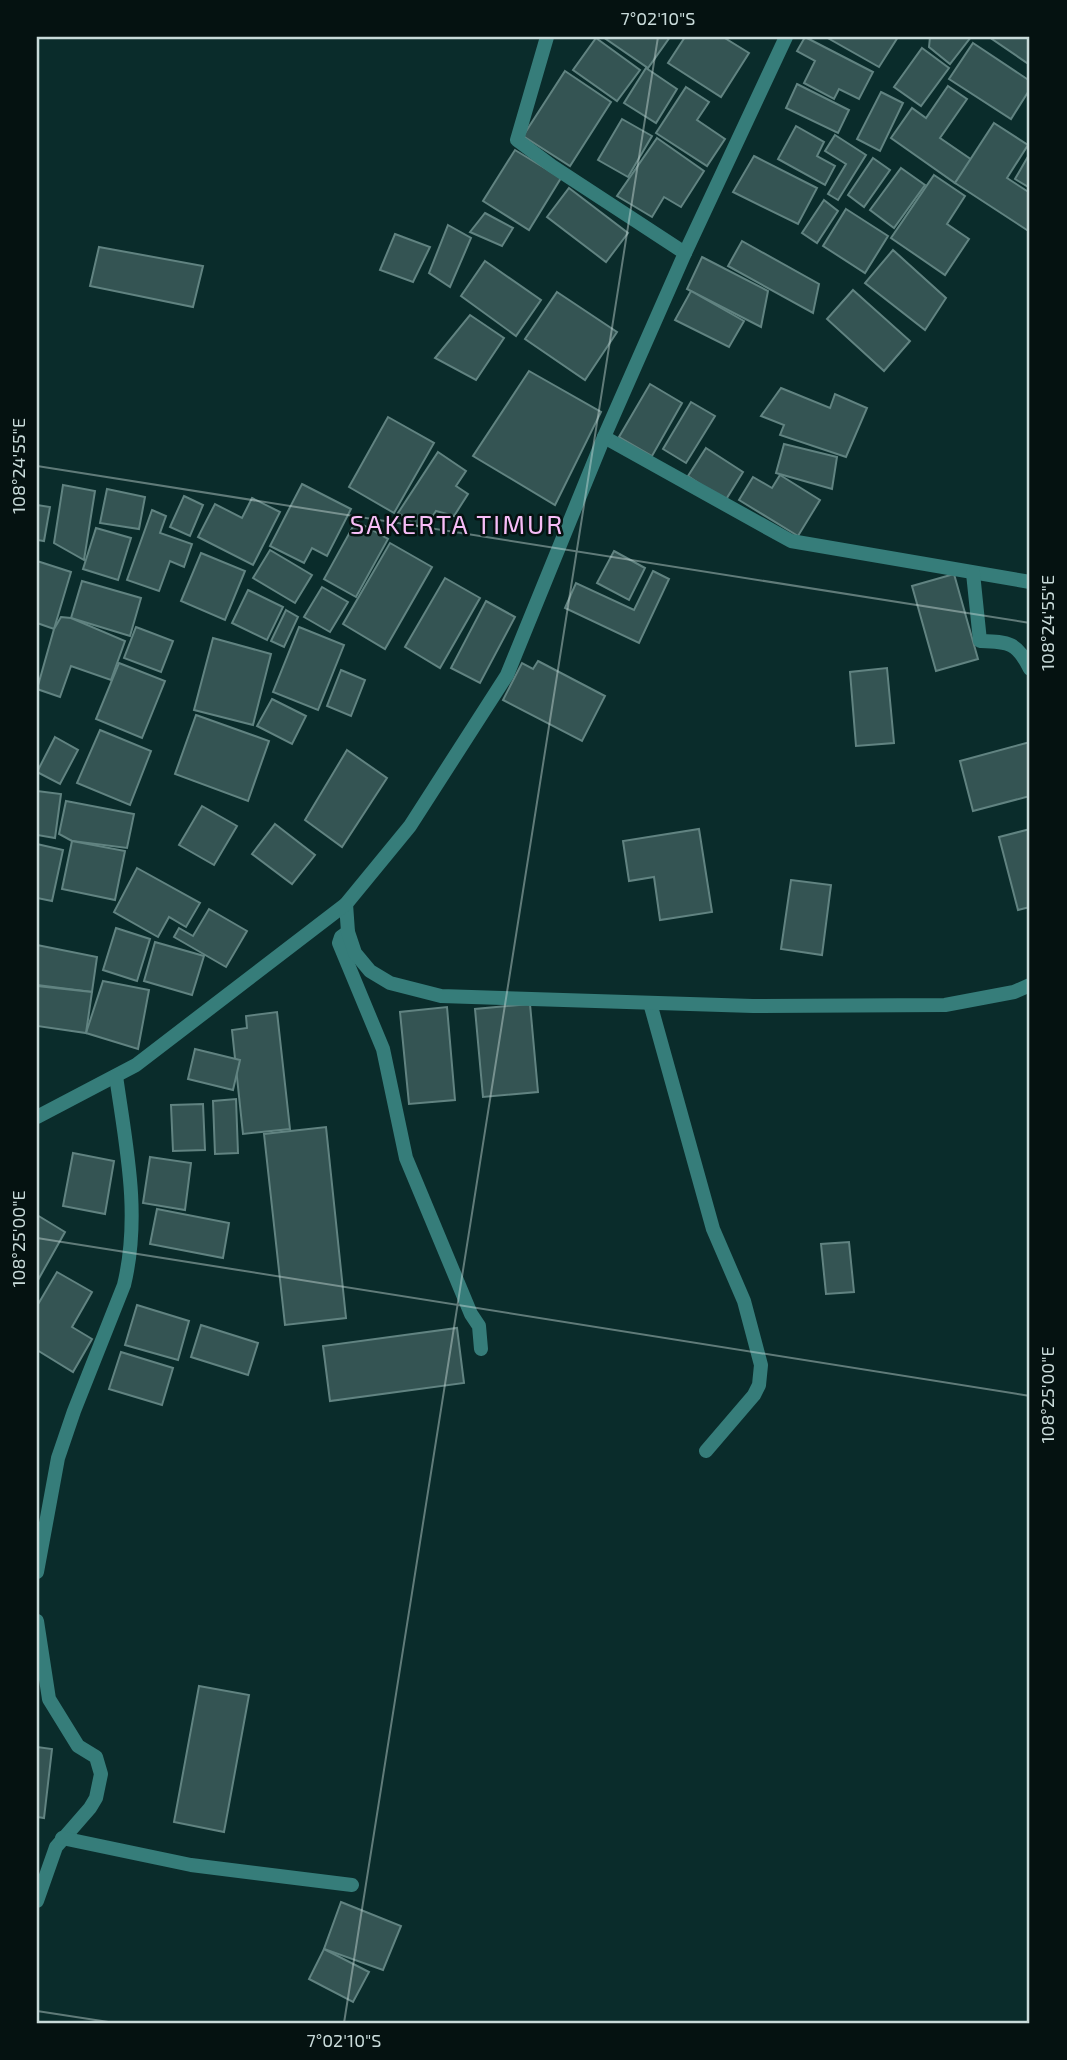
<svg xmlns="http://www.w3.org/2000/svg" width="1067" height="2060" viewBox="0 0 1067 2060" font-family="'Exo 2',sans-serif">
  <rect width="100%" height="100%" fill="#0a2c2b"/>
  <!-- building -->
  <g fill="#345453" stroke="#618381" stroke-width="2">
    <polygon points="603,37 670,37 648,68"/>
    <polygon points="685,37 723,37 749,53 721,97 668,63"/>
    <polygon points="805,37 873,72 859,99 839,89 834,99 804,83 815,61 797,51"/>
    <polygon points="826,37 898,37 879,67"/>
    <polygon points="930,37 971,37 950,64 929,47"/>
    <polygon points="989,37 1030,37 1030,65"/>
    <polygon points="596,38 640,70 617,101 573,70"/>
    <polygon points="973,43 1030,81 1030,89 1011,119 949,79"/>
    <polygon points="922,48 949,68 921,106 894,87"/>
    <polygon points="646,68 677,89 656,123 624,103"/>
    <polygon points="565,71 611,102 570,166 523,136"/>
    <polygon points="797,84 849,110 838,133 786,108"/>
    <polygon points="948,86 967,99 940,138 972,160 955,183 891,138 912,108 926,118"/>
    <polygon points="686,87 709,102 697,120 725,139 707,166 656,133"/>
    <polygon points="881,92 903,103 880,151 857,139"/>
    <polygon points="622,119 652,136 628,177 598,160"/>
    <polygon points="994,123 1028,145 1007,178 1030,193 1030,232 955,183"/>
    <polygon points="796,126 824,142 817,156 835,166 825,185 778,159"/>
    <polygon points="835,135 866,155 838,200 828,194 846,164 825,151"/>
    <polygon points="657,138 704,171 681,207 664,197 652,217 617,196"/>
    <polygon points="515,150 561,178 529,230 483,201"/>
    <polygon points="1030,153 1030,188 1015,179"/>
    <polygon points="754,156 817,188 798,224 733,192"/>
    <polygon points="873,158 890,170 864,207 848,195"/>
    <polygon points="901,168 925,185 894,228 870,210"/>
    <polygon points="934,175 965,196 947,224 969,239 945,275 891,238"/>
    <polygon points="569,188 628,233 606,262 547,217"/>
    <polygon points="824,200 838,211 817,243 802,233"/>
    <polygon points="846,209 888,236 865,273 823,246"/>
    <polygon points="485,213 513,228 502,246 470,232"/>
    <polygon points="448,225 471,238 450,287 429,273"/>
    <polygon points="395,234 430,247 413,282 380,270"/>
    <polygon points="742,241 819,284 813,313 728,266"/>
    <polygon points="99,247 203,266 193,307 90,286"/>
    <polygon points="893,250 946,298 925,330 865,283"/>
    <polygon points="702,257 768,291 761,327 687,289"/>
    <polygon points="485,261 541,300 516,336 461,296"/>
    <polygon points="853,290 910,341 884,371 827,319"/>
    <polygon points="691,291 744,321 729,347 675,320"/>
    <polygon points="557,292 617,332 585,380 525,339"/>
    <polygon points="470,315 504,338 476,380 435,358"/>
    <polygon points="529,371 601,412 555,505 473,456"/>
    <polygon points="650,384 682,403 652,456 619,437"/>
    <polygon points="781,388 830,408 835,394 867,408 846,457 780,435 784,425 761,416"/>
    <polygon points="691,402 715,416 686,463 663,449"/>
    <polygon points="388,417 434,443 394,513 349,487"/>
    <polygon points="784,444 837,457 832,489 776,473"/>
    <polygon points="706,448 743,472 725,501 688,476"/>
    <polygon points="438,452 466,471 456,486 468,494 454,516 436,511 424,530 398,513"/>
    <polygon points="780,475 820,500 798,536 739,500 753,477 772,488"/>
    <polygon points="302,484 351,509 327,556 312,548 304,563 270,546"/>
    <polygon points="63,485 95,491 84,560 54,543"/>
    <polygon points="107,489 145,497 139,529 100,523"/>
    <polygon points="184,496 203,505 190,536 170,527"/>
    <polygon points="252,498 280,512 253,565 198,537 215,504 242,518"/>
    <polygon points="37,505 50,507 44,541 37,540"/>
    <polygon points="152,510 166,516 160,533 192,544 184,567 170,561 159,591 127,580"/>
    <polygon points="356,521 388,539 356,597 324,579"/>
    <polygon points="96,528 131,538 118,580 83,569"/>
    <polygon points="390,543 432,567 385,649 343,624"/>
    <polygon points="270,550 312,575 295,603 253,578"/>
    <polygon points="614,551 645,568 629,600 597,583"/>
    <polygon points="201,553 245,571 225,620 181,601"/>
    <polygon points="37,561 71,572 54,629 37,623"/>
    <polygon points="653,571 669,579 639,643 565,608 576,583 634,610"/>
    <polygon points="954,574 978,659 936,671 912,586"/>
    <polygon points="445,578 480,598 440,668 405,647"/>
    <polygon points="82,581 141,598 130,636 71,618"/>
    <polygon points="322,587 348,602 330,632 304,617"/>
    <polygon points="248,590 283,607 267,640 232,623"/>
    <polygon points="486,601 515,617 480,683 451,668"/>
    <polygon points="286,610 298,617 284,647 271,641"/>
    <polygon points="61,617 71,618 125,641 111,680 71,666 60,697 37,689 54,629"/>
    <polygon points="136,627 173,641 161,672 124,658"/>
    <polygon points="299,627 344,645 318,710 273,692"/>
    <polygon points="213,638 271,654 253,725 194,710"/>
    <polygon points="538,661 605,696 582,741 503,700 522,663 533,669"/>
    <polygon points="119,663 165,681 142,738 96,719"/>
    <polygon points="887,668 894,743 856,746 850,672"/>
    <polygon points="341,670 365,680 351,716 327,706"/>
    <polygon points="272,699 306,716 292,744 257,726"/>
    <polygon points="196,715 269,741 248,801 175,774"/>
    <polygon points="100,730 151,751 130,805 77,783"/>
    <polygon points="55,737 78,750 60,784 37,772"/>
    <polygon points="1030,742 1030,796 973,811 960,761"/>
    <polygon points="347,750 387,778 342,847 305,820"/>
    <polygon points="37,791 61,794 55,838 37,835"/>
    <polygon points="66,801 134,814 127,848 72,841 59,834"/>
    <polygon points="202,806 237,826 214,865 179,845"/>
    <polygon points="275,824 315,855 292,884 252,854"/>
    <polygon points="699,829 712,912 660,920 654,877 629,881 623,841"/>
    <polygon points="1030,829 1030,907 1018,910 999,837"/>
    <polygon points="72,841 125,851 115,900 62,889"/>
    <polygon points="37,844 63,850 52,901 37,898"/>
    <polygon points="137,868 200,903 186,927 169,917 158,937 114,912"/>
    <polygon points="791,880 831,885 822,955 781,949"/>
    <polygon points="209,909 247,931 226,967 174,937 179,928 193,936"/>
    <polygon points="116,928 150,939 137,981 103,970"/>
    <polygon points="155,942 204,956 192,995 144,981"/>
    <polygon points="37,945 97,957 92,992 37,985"/>
    <polygon points="103,981 149,990 138,1049 86,1033"/>
    <polygon points="37,986 92,992 86,1033 37,1026"/>
    <polygon points="530,1004 538,1092 483,1097 475,1009"/>
    <polygon points="447,1007 455,1100 409,1104 400,1012"/>
    <polygon points="277,1012 290,1129 243,1134 232,1030 247,1028 246,1016"/>
    <polygon points="195,1049 240,1060 233,1090 188,1079"/>
    <polygon points="236,1099 238,1153 215,1154 213,1101"/>
    <polygon points="203,1104 205,1150 173,1151 171,1105"/>
    <polygon points="326,1127 346,1318 285,1325 264,1134"/>
    <polygon points="73,1153 114,1161 105,1214 63,1206"/>
    <polygon points="150,1157 191,1163 185,1210 143,1203"/>
    <polygon points="157,1209 229,1223 223,1258 150,1244"/>
    <polygon points="37,1215 65,1232 38,1280 37,1279"/>
    <polygon points="849,1242 854,1292 826,1294 821,1244"/>
    <polygon points="57,1272 92,1292 72,1327 92,1339 73,1372 37,1350 37,1306"/>
    <polygon points="137,1305 189,1321 178,1360 125,1345"/>
    <polygon points="201,1325 258,1343 248,1375 191,1357"/>
    <polygon points="457,1328 464,1383 330,1401 323,1346"/>
    <polygon points="121,1352 173,1368 162,1405 109,1389"/>
    <polygon points="199,1686 249,1695 224,1832 174,1822"/>
    <polygon points="37,1747 52,1749 44,1818 37,1817"/>
    <polygon points="341,1902 401,1926 383,1970 324,1949"/>
    <polygon points="324,1949 369,1972 353,2002 309,1979"/>
  </g>
  <g fill="none" stroke-linecap="round" stroke-linejoin="round">
    <!-- service -->
    <g stroke="#367d7a" stroke-width="14">
      <polyline points="348,932 341,937 339,943 383,1049 406,1158 471,1314 479,1326 481,1349"/>
      <polyline points="650,1003 713,1229 744,1301 761,1365 759,1385 754,1395 706,1451"/>
    </g>
    <!-- minor -->
    <g stroke="#367d7a" stroke-width="14">
      <polyline points="547,37 517,140 552,166 685,253"/>
      <polyline points="604,437 791,541 1030,582"/>
      <path d="M973 573 980 641C1009 642 1017 642 1030 669"/>
      <polyline points="346,904 348,932 355,953 370,971 390,983 441,996 753,1006 945,1005 1014,992 1030,985"/>
      <polyline points="37,1117 136,1065 346,904 410,826 507,675 604,437 685,253 786,37"/>
      <path d="M37 1572 58 1458 74 1411 124 1285C141 1215 126 1146 116 1076"/>
      <polyline points="37,1621 49,1699 78,1746 96,1757 101,1774 96,1798 90,1808 56,1847 37,1901"/>
      <polyline points="62,1838 191,1865 352,1885"/>
    </g>
  </g>
  <!-- ticks -->
  <path fill="none" stroke="#c9dbda" stroke-width="2" stroke-opacity="0.45" d="M37 466 1030 623M37 1238 1030 1396M37 2011 115 2023M344 2023 658 37"/>
  <g text-anchor="middle" dominant-baseline="central" stroke-width="5" stroke-linejoin="round" paint-order="stroke">
    <!-- quarter labels -->
    <g font-size="26" letter-spacing="2" fill="#f7bdf7" stroke="#051211">
      <text x="457" y="523">SAKERTA TIMUR</text>
    </g>
  </g>
  <!-- border -->
  <rect width="1067" height="2060" fill="none" stroke="#051211" stroke-width="77"/>
  <rect x="38" y="38" width="990" height="1984" fill="none" stroke="#c9dbda" stroke-width="2.5"/>
  <g font-size="18" text-anchor="middle" fill="#c9dbda">
    <text x="658" y="25">7°02'10"S</text>
    <text transform="translate(19 466) rotate(-90)" y="6">108°24'55"E</text>
    <text transform="translate(1048 623) rotate(-90)" y="6">108°24'55"E</text>
    <text transform="translate(19 1239) rotate(-90)" y="6">108°25'00"E</text>
    <text transform="translate(1048 1395) rotate(-90)" y="6">108°25'00"E</text>
    <text x="344" y="2047">7°02'10"S</text>
  </g>
</svg>
